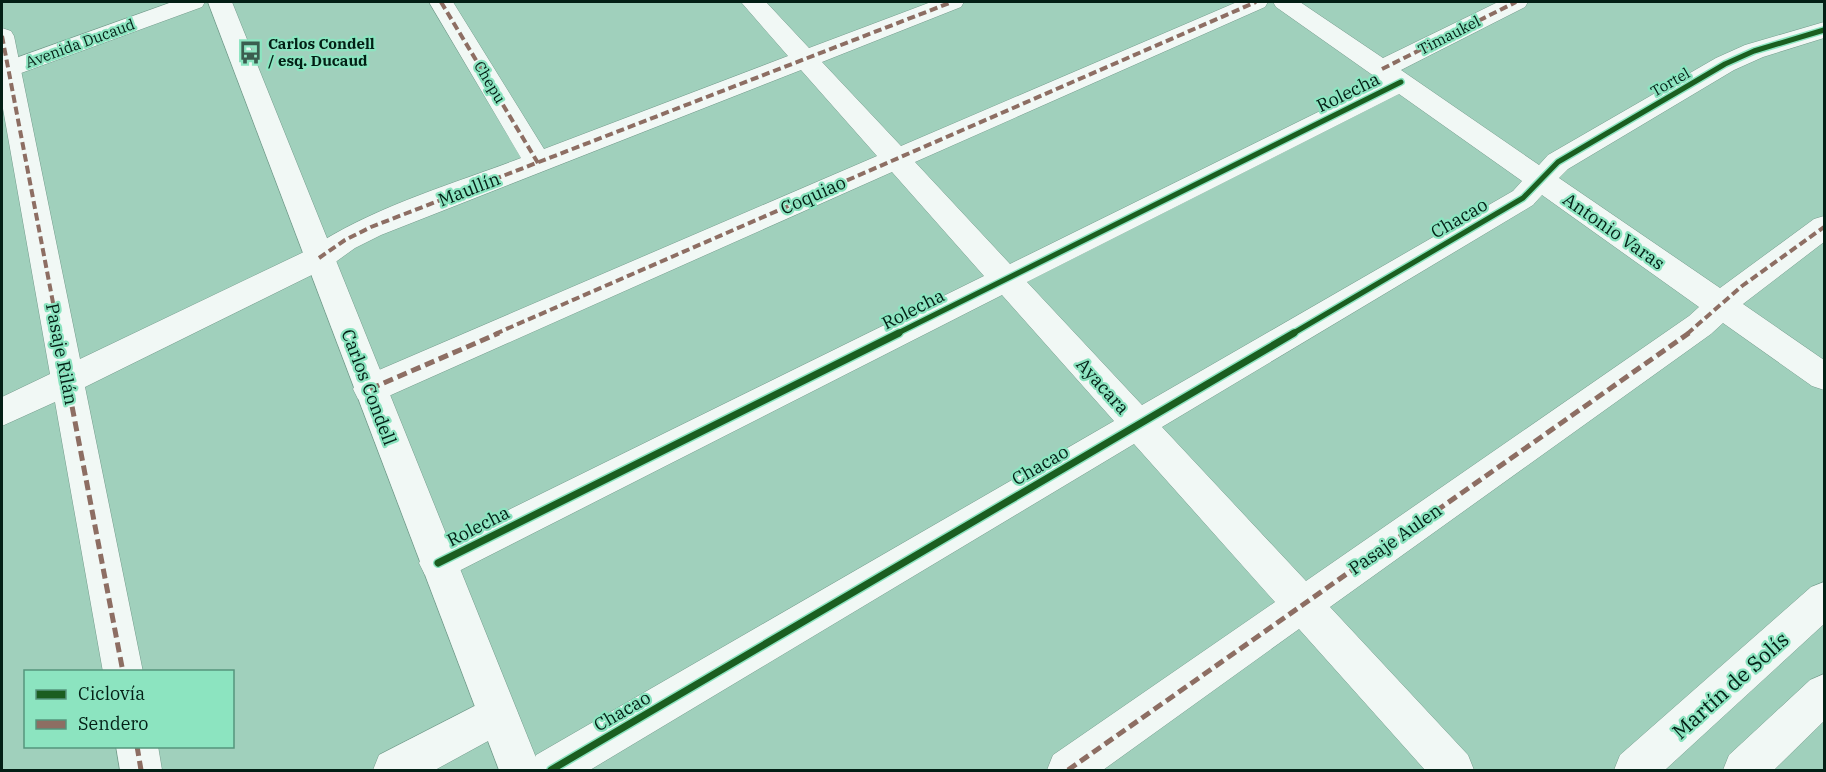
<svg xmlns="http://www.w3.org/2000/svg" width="1826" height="772" viewBox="0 0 1826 772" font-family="'IBM Plex Serif',serif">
  <rect width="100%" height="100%" fill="#a0d0bc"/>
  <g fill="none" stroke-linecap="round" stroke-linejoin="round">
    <defs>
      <g id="street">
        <path d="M429 2H453L544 149 788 56 741 2H766L809 48 931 2H964L961 7 822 62 901 146 1237 2H1268L1265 7 915 162 1010 264 1381 81 1276 7 1273 2H1300L1383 58 1498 2H1528L1525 7 1401 70 1539 165 1548 155 1716 58 1745 45 1824 22V38L1763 57 1734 70 1568 169 1559 178 1720 288 1814 219 1824 216V242L1743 304 1824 360V390L1812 386 1723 323 1711 334 1330 607 1468 755 1474 770H1425L1299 629 1103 770H1047L1053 755 1275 602 1134 444 590 770H530L536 755 1114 421 1002 295 451 575 438 580 425 575 419 563 425 551 984 276 892 172 382 399 370 403 358 399 353 389 358 379 877 156 801 70 381 235 355 248 330 266 85 387 143 672H103L55 402 2 426V397L50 374 2 103V28L11 31 14 36 80 359 308 250C372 207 450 185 521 158ZM1399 94 1522 181 1513 191 1142 405 1027 282ZM1542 195 1699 307 1689 316 1306 581 1162 427 1533 205Z"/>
        <polygon points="498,694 512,700 518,714 512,728 435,770 373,770 379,755"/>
        <polygon points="116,746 158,746 162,770 120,770"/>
      </g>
      <g id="secondary">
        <polygon points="172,2 205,2 202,7 2,80 2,63"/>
        <polygon points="208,2 232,2 541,770 499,770"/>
        <polygon points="1824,582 1824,624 1665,770 1614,770 1620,755 1811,587"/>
        <polygon points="1824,674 1824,721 1774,770 1723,770 1729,755 1810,680"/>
      </g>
    </defs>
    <!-- street casing -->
    <use href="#street" stroke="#749b8c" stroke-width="1"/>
    <!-- secondary casing -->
    <use href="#secondary" stroke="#749b8c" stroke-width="1"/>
    <!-- street -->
    <use href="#street" fill="#f1f8f5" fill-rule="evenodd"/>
    <!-- secondary -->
    <use href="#secondary" fill="#f1f8f5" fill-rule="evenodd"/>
    <!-- quiet-far1 -->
    <g stroke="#8d6e63" stroke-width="4" stroke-dasharray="8 4" stroke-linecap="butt">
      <polyline points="441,2 538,163"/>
      <polyline points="2,36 59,334"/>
      <polyline points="1382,69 1516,2"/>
      <polyline points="319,258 345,240 371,227 952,2"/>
      <polyline points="495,334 1256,2"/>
      <polyline points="1687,334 1742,286 1824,227"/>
    </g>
    <!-- quiet -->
    <g stroke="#8d6e63" stroke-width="5" stroke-dasharray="10 5" stroke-linecap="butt">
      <polyline points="58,333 123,672"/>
      <polyline points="370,389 499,333"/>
      <polyline points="137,746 141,770"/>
      <polyline points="1068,770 1689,333"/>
    </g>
    <defs>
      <g id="cycleway-far1">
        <polyline points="896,334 1401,82"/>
        <polyline points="1292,334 1523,198 1558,162 1725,64 1754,51 1824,30"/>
      </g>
      <g id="cycleway">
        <polyline points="438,563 899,333"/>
        <polyline points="551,770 1294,333"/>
      </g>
    </defs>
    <!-- cycleway-far1 casing -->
    <use href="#cycleway-far1" stroke="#8ce4c0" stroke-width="8"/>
    <!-- cycleway casing -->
    <use href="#cycleway" stroke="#8ce4c0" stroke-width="10"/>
    <!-- cycleway-far1 -->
    <use href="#cycleway-far1" stroke="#1b5e20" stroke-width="5"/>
    <!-- cycleway -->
    <use href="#cycleway" stroke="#1b5e20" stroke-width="7"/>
  </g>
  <!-- icons -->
  <defs>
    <symbol id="bus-bare" viewBox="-9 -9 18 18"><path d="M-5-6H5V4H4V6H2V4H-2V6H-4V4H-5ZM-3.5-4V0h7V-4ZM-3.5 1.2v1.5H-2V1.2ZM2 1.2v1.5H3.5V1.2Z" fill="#3a5d4f" stroke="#8ce4c0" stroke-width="2.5" paint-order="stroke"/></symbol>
  </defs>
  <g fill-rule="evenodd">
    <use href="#bus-bare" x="234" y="36" width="33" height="33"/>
  </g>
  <g text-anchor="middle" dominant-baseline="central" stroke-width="4.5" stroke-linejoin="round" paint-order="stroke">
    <!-- far-street labels -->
    <g font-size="15" fill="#031f15" stroke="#8ce4c0">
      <text transform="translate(1449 35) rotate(-27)">Timaukel</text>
      <text transform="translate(80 43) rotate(-20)">Avenida Ducaud</text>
      <text transform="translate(490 82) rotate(59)">Chepu</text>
      <text transform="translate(1670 82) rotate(-30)">Tortel</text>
    </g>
    <!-- far-poi labels -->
    <g font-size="15" font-weight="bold" fill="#031f15" stroke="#8ce4c0" text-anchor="start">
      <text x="268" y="43">Carlos Condell<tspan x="268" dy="17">/ esq. Ducaud</tspan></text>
    </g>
    <!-- street labels -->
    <g font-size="18" fill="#031f15" stroke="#8ce4c0">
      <text transform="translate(1348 92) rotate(-26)">Rolecha</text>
      <text transform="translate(469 189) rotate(-21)">Maullín</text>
      <text transform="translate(813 195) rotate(-24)">Coquiao</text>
      <text transform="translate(1459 218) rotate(-30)">Chacao</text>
      <text transform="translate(1614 231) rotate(35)">Antonio Varas</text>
      <text transform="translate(913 309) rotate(-27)">Rolecha</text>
      <text transform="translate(62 354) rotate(79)">Pasaje Rilán</text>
      <text transform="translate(1103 386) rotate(48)">Ayacara</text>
      <text transform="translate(369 387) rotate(69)">Carlos Condell</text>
      <text transform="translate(1040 465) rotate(-30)">Chacao</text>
      <text transform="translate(478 526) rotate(-27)">Rolecha</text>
      <text transform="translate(1395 539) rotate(-35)">Pasaje Aulen</text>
      <text transform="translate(622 711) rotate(-30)">Chacao</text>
    </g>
    <!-- near-street labels -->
    <g font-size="21" fill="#031f15" stroke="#8ce4c0">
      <text transform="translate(1730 685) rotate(-42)">Martín de Solís</text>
    </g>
  </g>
  <!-- border -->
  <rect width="1826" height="772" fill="none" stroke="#031f15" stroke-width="6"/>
  <!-- legend -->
  <rect x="24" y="670" width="210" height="78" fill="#8ce4c0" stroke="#55957c" stroke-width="1.5"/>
  <rect x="36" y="690" width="30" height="9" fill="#1b5e20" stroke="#55957c" stroke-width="1.5"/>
  <text x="78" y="700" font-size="18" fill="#031f15">Ciclovía</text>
  <rect x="36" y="720" width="30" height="9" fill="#8d6e63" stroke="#55957c" stroke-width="1.5"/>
  <text x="78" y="730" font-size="18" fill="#031f15">Sendero</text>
</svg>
